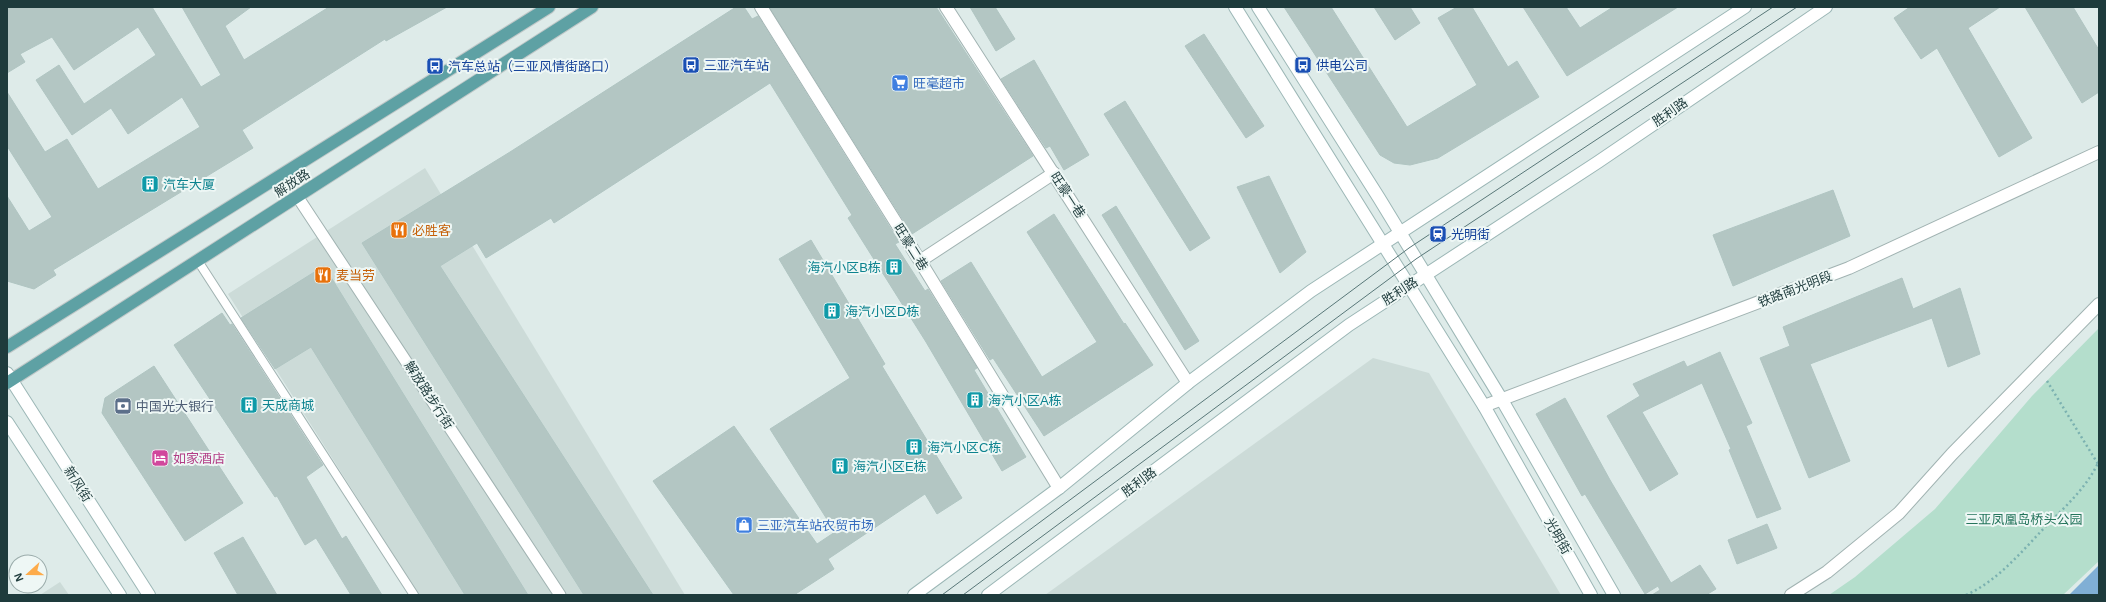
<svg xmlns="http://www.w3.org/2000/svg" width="2106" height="602" viewBox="0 0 2106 602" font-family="Helvetica,'Noto Sans SC',sans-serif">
  <rect width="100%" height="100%" fill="#deebe9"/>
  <!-- built -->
  <g fill="#ccdbd8">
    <polygon points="425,168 685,595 419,595 228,294"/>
    <polygon points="1373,358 1429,373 1561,595 1045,595"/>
    <polygon points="60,582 69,595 40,595"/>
  </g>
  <!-- green -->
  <polygon fill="#b4decc" points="2099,328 2099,561 2063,595 1829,595 1855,577 1935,509 2032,396"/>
  <!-- water -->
  <polygon fill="#80afd5" points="2099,565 2099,595 2069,595"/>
  <!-- building -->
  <g fill="#b3c6c3" stroke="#b0c5c2">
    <polygon points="7,7 152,7 201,87 221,75 182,7 251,7 225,26 244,60 329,7 447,7 386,41 385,39 242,130 253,148 53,270 56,275 34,289 7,281 7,196 29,231 52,217 7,146 7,92 45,152 67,139 98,189 200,127 182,97 128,134 111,108 72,135 36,80 59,65 84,104 156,55 138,27 74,70 52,37 20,54 25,62 7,73"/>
    <polygon points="736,7 744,7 752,19 758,16 899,242 895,244 925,291 928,289 977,368 974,370 1026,457 1002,471 926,342 848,218 852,215 770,83 554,223 551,218 486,258 477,243 440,266 653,595 584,595 362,243 510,152"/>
    <polygon points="936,7 1033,156 912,234 770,8"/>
    <polygon points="970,7 995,7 1015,39 996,51"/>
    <polygon points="1284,7 1331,7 1407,127 1477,85 1438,18 1457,7 1472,7 1508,67 1517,61 1539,97 1438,158 1410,165 1394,163 1380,155"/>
    <polygon points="1374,7 1410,7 1420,23 1395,40"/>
    <polygon points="1523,7 1566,7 1580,28 1613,7 1678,7 1567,76"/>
    <polygon points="1910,7 2000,7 1968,28 2032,138 1999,157 1937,48 1921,59 1894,18"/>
    <polygon points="2025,7 2073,7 2099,50 2099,92 2082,103"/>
    <polygon points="1204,34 1264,126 1246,138 1185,46"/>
    <polygon points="1034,60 1089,155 1064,170 1050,146 1046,148 1001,79"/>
    <polygon points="1125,101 1210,238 1190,251 1104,114"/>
    <polygon points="1269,176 1306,252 1280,273 1237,187"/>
    <polygon points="1833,190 1850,236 1733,286 1713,235"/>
    <polygon points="1116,206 1199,341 1185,350 1102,215"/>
    <polygon points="1054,214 1124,324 1125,323 1153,365 1044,436 993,358 990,360 941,281 971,262 1042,377 1097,342 1027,232"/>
    <polygon points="811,240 885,364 882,366 962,498 937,514 925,494 828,559 834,569 794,595 734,595 653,481 734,426 817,544 835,532 770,429 850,378 779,259"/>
    <polygon points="324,266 528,595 465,595 311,347 275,369 241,318"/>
    <polygon points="1902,278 1913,309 1960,288 1980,354 1948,367 1932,318 1810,364 1850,461 1809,478 1760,358 1790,346 1783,327"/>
    <polygon points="222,313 230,325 232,324 323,465 306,477 342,539 346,536 382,595 351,595 316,538 305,545 277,496 275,497 174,345"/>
    <polygon points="1720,352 1752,423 1746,426 1781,509 1757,518 1729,450 1731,449 1702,383 1642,412 1678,474 1650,491 1607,416 1640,396 1633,384 1684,361 1687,367"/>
    <polygon points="154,366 243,503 185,541 102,413 105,398"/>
    <polygon points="1565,398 1610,480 1671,583 1700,565 1716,589 1706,595 1652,595 1660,590 1658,586 1645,594 1585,494 1582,496 1536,414"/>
    <polygon points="1767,524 1777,548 1737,564 1728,540"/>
    <polygon points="243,537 277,595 238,595 214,553"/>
  </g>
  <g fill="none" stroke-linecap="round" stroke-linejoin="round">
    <defs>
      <polyline id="service" points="198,261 414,595"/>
      <polyline id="pedestrian" points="297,196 560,595"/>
      <g id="minor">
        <polyline points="761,7 920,261 1059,488"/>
        <polyline points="946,7 1188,383"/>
        <polyline points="920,261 1054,173"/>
        <polyline points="1484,406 1849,268 2099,152"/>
      </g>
      <polyline id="tertiary" points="1791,595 1827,572 1899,513 1952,454 2099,304"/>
      <g id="secondary">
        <polyline points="1235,7 1484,406 1591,595"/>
        <polyline points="1258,7 1379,198 1502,400 1614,595"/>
        <polyline points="7,373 149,595"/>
        <polyline points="7,422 120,595"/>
        <polyline points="914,595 1059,488 1188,383 1311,291 1745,7"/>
        <polyline points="988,595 1349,325 1598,162 1826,7"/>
      </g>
      <g id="primary">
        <polyline points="7,347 549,7"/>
        <polyline points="7,383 592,7"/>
      </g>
    </defs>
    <!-- service casing -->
    <use href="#service" stroke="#a1b3b2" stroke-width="10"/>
    <!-- pedestrian casing -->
    <use href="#pedestrian" stroke="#a1b3b2" stroke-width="13"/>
    <!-- minor casing -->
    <use href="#minor" stroke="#a1b3b2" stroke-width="14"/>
    <!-- tertiary casing -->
    <use href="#tertiary" stroke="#a1b3b2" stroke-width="14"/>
    <!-- secondary casing -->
    <use href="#secondary" stroke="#9cb7b6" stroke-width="14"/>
    <!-- primary casing -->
    <use href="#primary" stroke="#c0c8c8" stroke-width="14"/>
    <!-- path -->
    <g stroke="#7bb1b0" stroke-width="2.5" stroke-dasharray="2 3" stroke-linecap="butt">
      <polyline points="2047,381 2098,464"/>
      <path d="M1966 595C1998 581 2023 550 2047 525 2067 505 2087 487 2099 461"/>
    </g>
    <!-- service -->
    <use href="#service" stroke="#fff" stroke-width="8"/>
    <!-- pedestrian -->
    <use href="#pedestrian" stroke="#fff" stroke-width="11"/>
    <!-- minor -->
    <use href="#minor" stroke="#fff" stroke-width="12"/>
    <!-- tertiary -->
    <use href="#tertiary" stroke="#fff" stroke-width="12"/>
    <!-- secondary -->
    <use href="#secondary" stroke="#fff" stroke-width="12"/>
    <!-- primary -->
    <use href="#primary" stroke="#5ea1a4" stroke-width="12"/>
    <!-- tram -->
    <g stroke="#587778" stroke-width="1">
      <polyline points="942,595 1409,248 1773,7"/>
      <polyline points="963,595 1416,259 1797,7"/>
    </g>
  </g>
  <!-- icons -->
  <defs>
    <symbol id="bus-square" viewBox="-11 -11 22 22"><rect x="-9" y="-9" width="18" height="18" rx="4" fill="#1a4fb4" stroke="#eef7f5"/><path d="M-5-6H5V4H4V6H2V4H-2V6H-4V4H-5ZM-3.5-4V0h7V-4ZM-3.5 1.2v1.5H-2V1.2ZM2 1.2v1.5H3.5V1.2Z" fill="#fff"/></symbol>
    <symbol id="supermarket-square" viewBox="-11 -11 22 22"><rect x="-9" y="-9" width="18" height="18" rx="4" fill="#3f7fe0" stroke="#eef7f5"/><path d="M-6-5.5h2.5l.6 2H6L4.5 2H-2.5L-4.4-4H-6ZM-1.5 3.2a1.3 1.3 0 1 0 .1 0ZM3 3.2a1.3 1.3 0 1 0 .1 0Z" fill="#fff"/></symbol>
    <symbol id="building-square" viewBox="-11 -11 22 22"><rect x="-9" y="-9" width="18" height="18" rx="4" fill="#0f9aa8" stroke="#eef7f5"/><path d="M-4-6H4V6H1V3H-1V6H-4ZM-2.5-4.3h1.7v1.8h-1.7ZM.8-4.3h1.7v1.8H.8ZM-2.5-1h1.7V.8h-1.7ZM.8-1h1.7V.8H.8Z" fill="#fff"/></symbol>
    <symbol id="restaurant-square" viewBox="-11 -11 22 22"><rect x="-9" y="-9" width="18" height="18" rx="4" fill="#e8710a" stroke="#eef7f5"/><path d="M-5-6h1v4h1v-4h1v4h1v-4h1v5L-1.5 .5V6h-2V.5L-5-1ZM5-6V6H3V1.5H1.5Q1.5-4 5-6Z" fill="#fff"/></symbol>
    <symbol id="station-square" viewBox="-11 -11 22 22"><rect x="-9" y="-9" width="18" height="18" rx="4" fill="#1a4fb4" stroke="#eef7f5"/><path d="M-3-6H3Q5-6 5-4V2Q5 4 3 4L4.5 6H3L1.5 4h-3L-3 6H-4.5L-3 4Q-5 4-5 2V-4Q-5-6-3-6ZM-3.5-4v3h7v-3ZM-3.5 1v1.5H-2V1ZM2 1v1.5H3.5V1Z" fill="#fff"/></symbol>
    <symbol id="bank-square" viewBox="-11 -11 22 22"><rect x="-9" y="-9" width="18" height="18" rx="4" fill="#5c6f8a" stroke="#eef7f5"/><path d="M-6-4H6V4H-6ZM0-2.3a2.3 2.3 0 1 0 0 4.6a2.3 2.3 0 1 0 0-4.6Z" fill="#fff"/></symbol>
    <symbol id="hotel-square" viewBox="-11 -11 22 22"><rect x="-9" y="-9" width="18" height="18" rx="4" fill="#d1479c" stroke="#eef7f5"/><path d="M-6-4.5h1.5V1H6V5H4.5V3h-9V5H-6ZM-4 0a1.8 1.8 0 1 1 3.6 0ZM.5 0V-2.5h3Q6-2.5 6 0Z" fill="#fff"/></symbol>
    <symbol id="shop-square" viewBox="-11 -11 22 22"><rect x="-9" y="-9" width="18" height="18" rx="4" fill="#3f7fe0" stroke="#eef7f5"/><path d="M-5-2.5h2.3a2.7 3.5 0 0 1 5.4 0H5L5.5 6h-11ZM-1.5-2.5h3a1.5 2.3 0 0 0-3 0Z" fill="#fff"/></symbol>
  </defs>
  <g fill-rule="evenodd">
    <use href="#bus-square" x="681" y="55" width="20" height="20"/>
    <use href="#bus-square" x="1293" y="55" width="20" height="20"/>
    <use href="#bus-square" x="425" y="56" width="20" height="20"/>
    <use href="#supermarket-square" x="890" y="73" width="20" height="20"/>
    <use href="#building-square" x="140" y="174" width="20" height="20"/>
    <use href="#restaurant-square" x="389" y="220" width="20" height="20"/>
    <use href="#station-square" x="1428" y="224" width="20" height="20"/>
    <use href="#building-square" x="884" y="257" width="20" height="20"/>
    <use href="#restaurant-square" x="313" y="265" width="20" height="20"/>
    <use href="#building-square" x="822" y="301" width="20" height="20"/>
    <use href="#building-square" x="965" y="390" width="20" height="20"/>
    <use href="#building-square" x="239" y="395" width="20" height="20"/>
    <use href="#bank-square" x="113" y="396" width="20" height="20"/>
    <use href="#building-square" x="904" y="437" width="20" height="20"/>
    <use href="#hotel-square" x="150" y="448" width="20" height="20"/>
    <use href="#building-square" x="830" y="456" width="20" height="20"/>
    <use href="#shop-square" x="734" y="515" width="20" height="20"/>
  </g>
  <g text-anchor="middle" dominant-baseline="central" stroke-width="4" stroke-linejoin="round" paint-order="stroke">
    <!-- transit labels -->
    <g font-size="13" fill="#164399" stroke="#eef7f5" text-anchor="start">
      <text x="704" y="65">三亚汽车站</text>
      <text x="1316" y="65">供电公司</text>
      <text x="448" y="66">汽车总站（三亚风情街路口）</text>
      <text x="1451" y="234">光明街</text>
    </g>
    <!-- shop labels -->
    <g font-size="13" fill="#366cbe" stroke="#eef7f5" text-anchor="start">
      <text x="913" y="83">旺毫超市</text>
      <text x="757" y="525">三亚汽车站农贸市场</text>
    </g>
    <!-- street labels -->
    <g font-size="13" fill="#1e3b3c" stroke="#eef7f5">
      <text transform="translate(1670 112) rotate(-35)">胜利路</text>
      <text transform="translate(292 183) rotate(-33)">解放路</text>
      <text transform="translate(1068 195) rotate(57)">旺豪一巷</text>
      <text transform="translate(911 247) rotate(58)">旺豪二巷</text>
      <text transform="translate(1795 289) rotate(-21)">铁路南光明段</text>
      <text transform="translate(1400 291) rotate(-33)">胜利路</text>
      <text transform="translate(429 395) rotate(57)">解放路步行街</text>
      <text transform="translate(1139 482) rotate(-37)">胜利路</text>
      <text transform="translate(78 484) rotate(57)">新风街</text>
      <text transform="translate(1558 536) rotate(60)">光明街</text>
    </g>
    <!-- culture labels -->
    <g font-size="13" fill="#0d838f" stroke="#eef7f5" text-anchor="start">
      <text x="163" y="184">汽车大厦</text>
      <text x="881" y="267" text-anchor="end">海汽小区B栋</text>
      <text x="845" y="311">海汽小区D栋</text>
      <text x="988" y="400">海汽小区A栋</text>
      <text x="262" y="405">天成商城</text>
      <text x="927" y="447">海汽小区C栋</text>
      <text x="853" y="466">海汽小区E栋</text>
    </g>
    <!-- food labels -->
    <g font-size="13" fill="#c56008" stroke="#eef7f5" text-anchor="start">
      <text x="412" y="230">必胜客</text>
      <text x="336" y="275">麦当劳</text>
    </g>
    <!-- service labels -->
    <g font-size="13" fill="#4e5e75" stroke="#eef7f5" text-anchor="start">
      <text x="136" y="406">中国光大银行</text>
    </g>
    <!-- hotel labels -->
    <g font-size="13" fill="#b23c85" stroke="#eef7f5" text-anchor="start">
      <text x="173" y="458">如家酒店</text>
    </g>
    <!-- park labels -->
    <g font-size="13" fill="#25755c" stroke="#eef7f5">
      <text x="2024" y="519">三亚凤凰岛桥头公园</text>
    </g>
  </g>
  <!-- border -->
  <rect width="2106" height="602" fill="none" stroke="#1e3b3c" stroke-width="16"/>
  <!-- north arrow -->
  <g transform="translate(28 574) rotate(249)"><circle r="19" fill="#eef7f5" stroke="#9bacab"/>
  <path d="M0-3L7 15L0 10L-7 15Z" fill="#fdab4a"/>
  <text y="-6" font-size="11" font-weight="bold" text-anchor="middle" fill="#1e3b3c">N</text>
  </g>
</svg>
